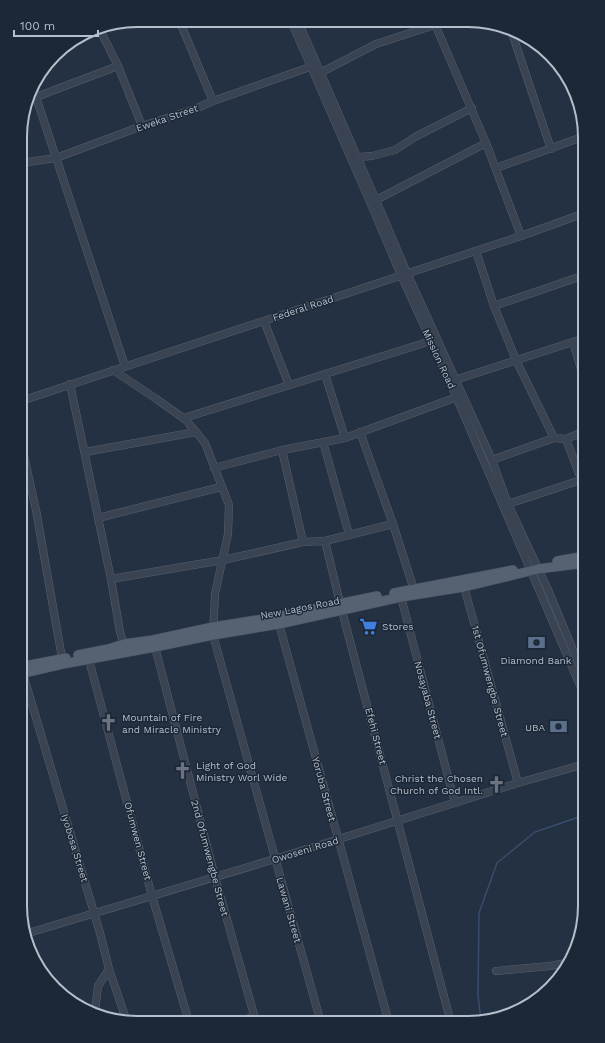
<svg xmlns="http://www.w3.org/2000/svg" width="605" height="1043" viewBox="0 0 605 1043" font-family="'Work Sans',sans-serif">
  <rect width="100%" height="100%" fill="#243142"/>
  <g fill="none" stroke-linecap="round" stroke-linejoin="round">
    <!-- stream -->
    <polyline stroke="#374d6b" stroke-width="1.5" points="481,1021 478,995 479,913 497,863 535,832 585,815"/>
    <defs>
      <g id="minor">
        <polyline points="179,20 213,101"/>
        <polyline points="291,21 370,202 401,275 452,387 585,697"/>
        <polyline points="298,21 376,200 407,273 492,460 508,504 549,592 585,679"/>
        <polyline points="434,22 486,143 521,236"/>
        <polyline points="99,28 118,66 142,126"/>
        <polyline points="512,33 551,149"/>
        <polyline points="320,73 376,44 444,22"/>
        <polyline points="32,85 125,366"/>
        <polyline points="36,97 118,66"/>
        <polyline points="358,157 372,156 395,150 415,137 472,108"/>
        <polyline points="21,163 56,158 142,126 195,109 213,101 310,67"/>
        <polyline points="496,168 585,136"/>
        <polyline points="376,200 486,143"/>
        <polyline points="476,251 494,306 516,360 554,438"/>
        <polyline points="494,306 585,275"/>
        <polyline points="264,321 289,385"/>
        <polyline points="573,342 585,383"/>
        <polyline points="113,370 155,398 186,420 205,443 229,505 228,534 215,594 213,635 321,1023"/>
        <polyline points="325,374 345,438"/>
        <polyline points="455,380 585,338"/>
        <polyline points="70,384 111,579 120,632 124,644"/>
        <polyline points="21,401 521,236 585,213"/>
        <polyline points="184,418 431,341"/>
        <polyline points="360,432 393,524 415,593"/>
        <polyline points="21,442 36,510 62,658"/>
        <polyline points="323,442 349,534"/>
        <polyline points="282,450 303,542"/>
        <polyline points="85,452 196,432"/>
        <polyline points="492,460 554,438 566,439 585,431"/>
        <polyline points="214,468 282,450 345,438 457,397"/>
        <polyline points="508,504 578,481 580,480 580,476 566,439"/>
        <polyline points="98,518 221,487"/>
        <polyline points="325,541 342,611 451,1023"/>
        <polyline points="111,579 223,560 303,542 325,541 393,524"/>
        <polyline points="463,583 518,783"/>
        <polyline points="401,597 455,803"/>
        <polyline points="279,624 389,1023"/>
        <polyline points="155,647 215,877 256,1022"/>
        <polyline points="89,660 152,896 189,1022"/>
        <polyline points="23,674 100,933 109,969 127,1022"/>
        <polyline points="20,905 28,933"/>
        <polyline points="25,934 275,859 518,783 585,764"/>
        <polyline points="496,971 550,966 566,963"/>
        <polyline points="95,1011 98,986 109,969"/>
        <polyline points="232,1022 255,1017"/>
      </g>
      <g id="major">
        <polyline points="557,561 585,556"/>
        <polyline points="394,593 513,570"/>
        <polyline points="78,655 108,649 124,644 153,640 213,627 276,617 377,596"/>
        <polyline points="20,667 66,658"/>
        <polyline points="20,674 63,664 155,647 213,635 279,624 401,597 464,587 538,569 585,563"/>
      </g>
    </defs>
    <!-- minor casing -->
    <use href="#minor" stroke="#56616f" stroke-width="8"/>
    <!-- major casing -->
    <use href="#major" stroke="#424c5b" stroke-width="10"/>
    <!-- minor -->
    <use href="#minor" stroke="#394352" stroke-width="7"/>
    <!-- major -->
    <use href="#major" stroke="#566272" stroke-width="9"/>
  </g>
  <!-- icons -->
  <defs>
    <symbol id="supermarket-bare" viewBox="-9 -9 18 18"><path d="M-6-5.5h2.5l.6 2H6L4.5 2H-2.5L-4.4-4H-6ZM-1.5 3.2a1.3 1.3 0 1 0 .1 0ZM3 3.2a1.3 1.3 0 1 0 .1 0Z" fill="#3f7fe0" stroke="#1d2837" stroke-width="2.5" paint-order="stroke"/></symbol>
    <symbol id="bank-bare" viewBox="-9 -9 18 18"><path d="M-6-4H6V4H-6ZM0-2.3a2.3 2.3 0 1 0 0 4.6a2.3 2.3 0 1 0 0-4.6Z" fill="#5c6f8a" stroke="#1d2837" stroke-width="2.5" paint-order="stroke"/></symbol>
    <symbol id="church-bare" viewBox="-9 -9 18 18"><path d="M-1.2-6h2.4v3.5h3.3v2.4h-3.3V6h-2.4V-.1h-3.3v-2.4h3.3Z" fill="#6b7280" stroke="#1d2837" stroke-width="2.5" paint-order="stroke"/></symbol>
  </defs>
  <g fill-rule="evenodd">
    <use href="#supermarket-bare" x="356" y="614" width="25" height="25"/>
    <use href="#bank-bare" x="524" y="630" width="25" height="25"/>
    <use href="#church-bare" x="96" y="710" width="25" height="25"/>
    <use href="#bank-bare" x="546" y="714" width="25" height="25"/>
    <use href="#church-bare" x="170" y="758" width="25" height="25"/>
    <use href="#church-bare" x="484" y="772" width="25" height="25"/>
  </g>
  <g text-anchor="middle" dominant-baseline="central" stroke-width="3" stroke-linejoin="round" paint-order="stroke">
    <!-- street labels -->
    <g font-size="10" fill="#b5becc" stroke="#1d2837">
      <text transform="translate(167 118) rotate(-19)">Eweka Street</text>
      <text transform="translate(303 308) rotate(-18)">Federal Road</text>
      <text transform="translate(439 359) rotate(65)">Mission Road</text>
      <text transform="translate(300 608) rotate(-11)">New Lagos Road</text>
      <text transform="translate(490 681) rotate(75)">1st Ofumwengbe Street</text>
      <text transform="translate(428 700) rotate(75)">Nosayaba Street</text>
      <text transform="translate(376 736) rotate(75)">Efehi Street</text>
      <text transform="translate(324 789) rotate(75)">Yoruba Street</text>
      <text transform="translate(138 841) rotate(75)">Ofumwen Street</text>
      <text transform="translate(75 848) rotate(73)">Iyobosa Street</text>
      <text transform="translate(305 850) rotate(-17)">Owoseni Road</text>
      <text transform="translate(210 858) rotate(75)">2nd Ofumwengbe Street</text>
      <text transform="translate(289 910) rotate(74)">Lawani Street</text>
    </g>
    <!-- poi labels -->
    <g font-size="10" fill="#b5becc" stroke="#1d2837" text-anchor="start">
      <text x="382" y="626">Stores</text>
      <text x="536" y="660" text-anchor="middle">Diamond Bank</text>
      <text x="122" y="717">Mountain of Fire<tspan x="122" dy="12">and Miracle Ministry</tspan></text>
      <text x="545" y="727" text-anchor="end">UBA</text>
      <text x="196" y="765">Light of God<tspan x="196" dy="12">Ministry Worl Wide</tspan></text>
      <text x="483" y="778" text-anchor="end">Christ the Chosen<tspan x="483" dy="12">Church of God Intl.</tspan></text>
    </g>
  </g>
  <!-- crop -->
  <path d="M0 0H605V1043H0ZM137 27H468A110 110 0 0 1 578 137V906A110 110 0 0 1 468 1016H137A110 110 0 0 1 27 906V137A110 110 0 0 1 137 27Z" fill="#1d2837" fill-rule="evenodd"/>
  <path fill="none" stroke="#b5becc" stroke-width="2" d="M137 27H468A110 110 0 0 1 578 137V906A110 110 0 0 1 468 1016H137A110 110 0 0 1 27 906V137A110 110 0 0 1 137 27Z"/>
  <!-- scale -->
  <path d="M14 30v6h84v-6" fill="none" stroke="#b5becc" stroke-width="2"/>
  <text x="20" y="30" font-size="12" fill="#b5becc" stroke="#1d2837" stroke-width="3" paint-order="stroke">100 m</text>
</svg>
